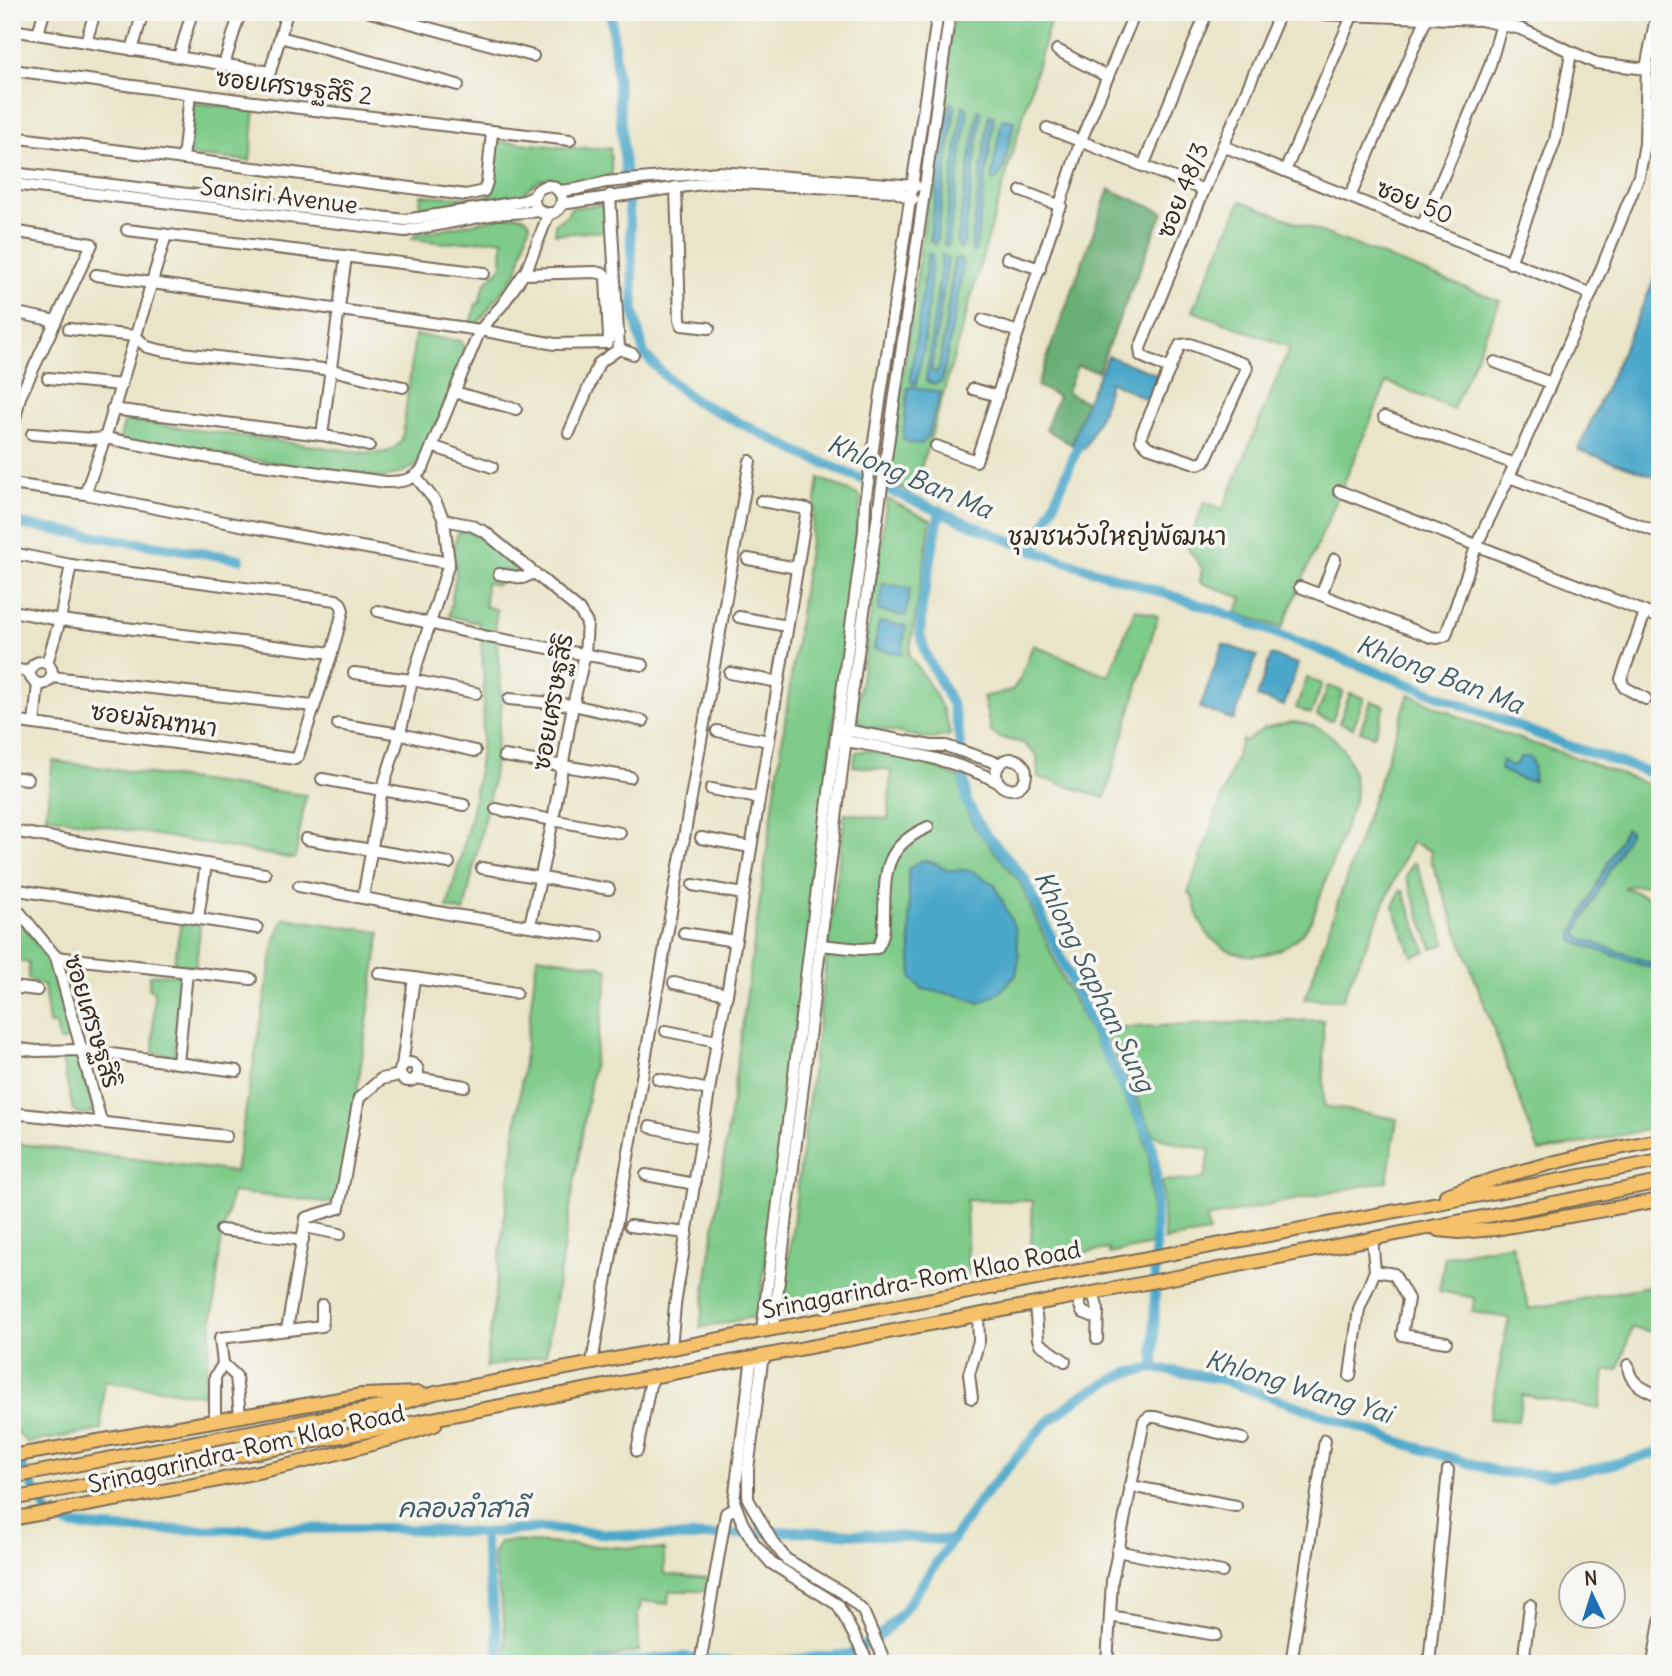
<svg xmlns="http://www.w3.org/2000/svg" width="1672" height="1676" viewBox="0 0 1672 1676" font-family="Delius,'Playpen Sans Thai',sans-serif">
  <rect width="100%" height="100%" fill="#f6f6f2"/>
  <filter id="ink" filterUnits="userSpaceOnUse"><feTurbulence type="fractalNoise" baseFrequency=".0143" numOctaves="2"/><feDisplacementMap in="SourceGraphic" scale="14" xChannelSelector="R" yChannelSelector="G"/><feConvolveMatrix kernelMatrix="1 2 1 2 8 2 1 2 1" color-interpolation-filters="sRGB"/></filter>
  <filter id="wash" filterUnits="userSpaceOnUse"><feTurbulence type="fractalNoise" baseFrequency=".00686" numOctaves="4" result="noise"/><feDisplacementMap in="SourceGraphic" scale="28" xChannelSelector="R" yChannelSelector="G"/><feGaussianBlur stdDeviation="1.57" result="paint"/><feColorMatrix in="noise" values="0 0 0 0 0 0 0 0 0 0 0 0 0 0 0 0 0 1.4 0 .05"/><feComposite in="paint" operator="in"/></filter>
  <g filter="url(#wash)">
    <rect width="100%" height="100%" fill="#eae5c8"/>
    <!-- green -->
    <g fill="#7fcb8a" stroke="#5d7a54" stroke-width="2" fill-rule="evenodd">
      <path d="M954 12H1053L932 433 913 492 891 485 893 444ZM950 102 955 105 937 236 930 240ZM989 115 994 118 975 252H972ZM932 254 924 346 916 383 911 373 924 286ZM948 259 931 371 937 373 939 369 954 260 962 273 942 381 935 384 926 381 927 371Z"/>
      <polygon points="194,103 255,109 250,161 189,155"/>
      <path d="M499 141 572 148H610L612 174C591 183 573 189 552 178L540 180 526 190V195L419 213 421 195 483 198 490 195 497 143Z"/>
      <polygon points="1241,201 1500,301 1453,409 1387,382 1282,628 1236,613 1242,598 1200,582 1202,568 1187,547 1204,502 1223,509 1290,347 1192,311"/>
      <polygon points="606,204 608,231 555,234 555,224 566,216 571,208"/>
      <path d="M515 215 525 217 530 223 517 272 477 324H470L476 304 480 303C481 285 489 278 502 267L503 239 446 243 412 239 417 234Z"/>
      <path d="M415 335 461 341 465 349C456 372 430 452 415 466 407 472 394 475 384 478L119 441 125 420 365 453C382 453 392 454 402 440Z"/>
      <polygon points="819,478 861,496 795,1046 758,1316 700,1328"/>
      <path d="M887 499 931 520 909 655C926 680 946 705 950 735L931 739 869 727 860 723 856 714Z"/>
      <path d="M467 530 491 545 523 575 501 570 498 585 486 583 485 606 497 610 495 623 502 701 492 784 464 912 447 908C456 872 468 835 474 799 484 742 487 680 479 623L449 616 456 574 453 546 458 533Z"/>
      <polygon points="1135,609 1158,616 1105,798 1038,777 1037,756 1023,743 1001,738 991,732 983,697 1012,690 1020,679 1033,645 1109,676"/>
      <polygon points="1307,678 1322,684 1311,714 1296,708"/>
      <polygon points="1328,686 1343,691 1332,721 1317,716"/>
      <polygon points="1350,693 1364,698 1353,728 1339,723"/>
      <polygon points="1409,694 1475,724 1574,757 1660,789 1660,891 1648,885 1623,887 1660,902 1660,966 1579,938 1577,932 1629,831 1626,829 1573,933 1574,942 1660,971 1660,1127 1539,1152 1431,860 1431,851 1411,842 1342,1000 1305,999"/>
      <polygon points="1371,701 1385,706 1374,736 1360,731"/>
      <path d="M1292 722C1336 725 1354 755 1356 796L1312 919C1294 952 1250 968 1217 943 1202 932 1196 913 1192 895L1188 893 1242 740 1246 741 1264 728Z"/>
      <path d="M865 750 920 761 959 778 966 809 974 827 1019 881 1064 981 1140 1128 1149 1154 1152 1245 1109 1254V1249L1030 1262 1033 1201 966 1200 968 1275 782 1310 845 813 888 819 891 770 853 766 856 752ZM935 863 946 870 980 1003 962 996 923 989 912 979 908 869Z"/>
      <polygon points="53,761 306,795 295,859 46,816"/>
      <polygon points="1412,863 1416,864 1446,944 1432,948 1406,877"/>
      <polygon points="1400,891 1403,891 1426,952 1412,956 1393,906"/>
      <polygon points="12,915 28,931 50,964 69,1032 66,1041 59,1041 56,1024 49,1024 44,986 28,980 29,963 12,959"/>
      <polygon points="284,918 380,932 341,1204 232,1192 221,1242 204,1395 104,1381 101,1430 28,1443 16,1432 12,1424 12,1143 235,1172 275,939"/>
      <polygon points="181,922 200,925 196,967 174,963"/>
      <polygon points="537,956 601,966 609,970 546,1355 486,1367"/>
      <polygon points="181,974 175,1055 153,1053 154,991 149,989 150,975"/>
      <polygon points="1323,1020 1324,1106 1397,1119 1387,1181 1206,1218 1209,1233 1164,1240 1162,1181 1204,1179 1210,1150 1173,1142 1154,1135 1103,1028"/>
      <polygon points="61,1055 74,1056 79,1059 93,1112 82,1115 73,1110"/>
      <polygon points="1512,1244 1529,1309 1660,1284 1660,1333 1632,1328 1618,1370 1605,1371 1600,1409 1522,1395 1518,1421 1489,1419 1509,1318 1472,1312 1475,1298 1439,1291 1445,1256"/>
      <polygon points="510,1541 664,1550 664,1574 708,1578 708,1591 669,1591 668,1604 642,1601 638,1613 639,1651 570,1664 507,1664 504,1619 493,1556 499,1542"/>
    </g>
    <!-- forest -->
    <polygon fill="#67af76" stroke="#516c4a" stroke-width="2" points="1109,189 1163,212 1098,371 1077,366 1067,392 1086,402 1072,445 1046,429 1058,396 1037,386"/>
    <!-- water -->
    <g fill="#4ca7ca" stroke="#446874" stroke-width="2">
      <polygon points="950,102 955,105 937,236 936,244 933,244 930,235"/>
      <polygon points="963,105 968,110 948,246 944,245 944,237"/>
      <polygon points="978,110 981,112 981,116 963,247 960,249 957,242"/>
      <polygon points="989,115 994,117 975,252 972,252 971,247"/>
      <polygon points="1002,119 1014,121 1004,168 996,180 992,180 992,174"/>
      <polygon points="928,254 932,254 932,262 924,346 916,384 911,382 911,373"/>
      <polygon points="942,255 948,259 931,370 936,373 939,369 954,271 954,260 959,258 962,260 962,273 942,381 935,384 926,381"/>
      <polygon points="1660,267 1660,478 1578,450"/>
      <polygon points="1108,356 1161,376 1149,401 1110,381 1103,409 1085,448 1072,445 1086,402"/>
      <path d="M913 386C921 392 931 388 941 393L928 435 922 444 909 443 903 439 908 388Z"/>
      <polygon points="883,584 910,588 906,616 878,611"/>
      <polygon points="879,622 906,626 902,654 874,649"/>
      <polygon points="1223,644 1257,656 1234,720 1200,708"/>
      <polygon points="1271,655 1298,664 1284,706 1257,697"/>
      <polygon points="1520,757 1529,757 1533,762 1534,781 1523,780 1500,770 1502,760 1512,766 1518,763"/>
      <polygon points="1625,829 1630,831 1577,932 1580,938 1660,966 1660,971 1574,942 1573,933 1578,922"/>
      <polygon points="922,860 935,863 946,870 970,870 995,885 1015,928 1019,958 1016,975 999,993 980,1003 962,996 923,989 912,979 908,869"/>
    </g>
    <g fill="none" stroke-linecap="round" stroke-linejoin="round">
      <!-- canal -->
      <g stroke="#4ca7ca" stroke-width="10">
        <polyline points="611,12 630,223 634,313 644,354 665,376 694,400 807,456 1034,551 1213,609 1564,744 1660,776"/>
        <polyline points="940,510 922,605 920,633 926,655 952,704 958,728 967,802 981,828 1024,878 1095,1031 1148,1134 1153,1150 1156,1172 1154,1368"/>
        <polyline points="12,523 240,559"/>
        <polyline points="1034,551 1083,435"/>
        <polyline points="12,1450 50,1517 74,1526 134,1530 386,1528 483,1533 543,1528 634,1536 688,1537 794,1531 894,1536 953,1541"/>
        <polyline points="483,1533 501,1664"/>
        <polyline points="600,1664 682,1657 748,1664"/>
        <polyline points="750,1664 851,1654 882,1634 902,1613 979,1501 1044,1425 1081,1396 1126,1373 1154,1368 1220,1379 1409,1445 1498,1472 1551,1475 1594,1469 1660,1452"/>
      </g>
    </g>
  </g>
  <g filter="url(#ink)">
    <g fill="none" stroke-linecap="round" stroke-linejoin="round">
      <defs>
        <g id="minor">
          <polyline points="370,12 533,56"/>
          <polyline points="1262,12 1481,20 1521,29 1596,63 1647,69"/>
          <polyline points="12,30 270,72 287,12"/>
          <polyline points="38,34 44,12"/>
          <polyline points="280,37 458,85"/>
          <polyline points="86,42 95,12"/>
          <polyline points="132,50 143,12"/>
          <polyline points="1057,50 1108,77"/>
          <polyline points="179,57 192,12"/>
          <polyline points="224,65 240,12"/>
          <polyline points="12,70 330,112 570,140"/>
          <polyline points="1047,128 1204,190"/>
          <polyline points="12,137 466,195 484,191 487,182 492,132"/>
          <polyline points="1223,146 1591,294"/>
          <polyline points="183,159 190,94"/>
          <polyline points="1143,166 1207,12"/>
          <polyline points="1285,171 1352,16"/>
          <polyline points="12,173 405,220 524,201 535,196"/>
          <polyline points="12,184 405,231 495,214 541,211"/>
          <circle cx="548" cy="200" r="14"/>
          <polyline points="676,187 680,319 682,325 709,328"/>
          <polyline points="559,191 577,189 606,182 718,172 916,186"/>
          <polyline points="1021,191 1061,206"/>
          <polyline points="1350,197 1427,17"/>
          <polyline points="561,204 716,182 893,191 913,199"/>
          <polyline points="1422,227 1489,68 1502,24"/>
          <polyline points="127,230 484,273"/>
          <polyline points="12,231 92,244 20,397 12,431"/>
          <polyline points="1007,258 1040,269"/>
          <polyline points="1510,263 1555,141 1571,53"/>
          <polyline points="96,275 480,330 555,344 607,343 609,338 606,277 604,274 595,272 524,274"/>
          <polyline points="12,312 56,321"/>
          <polyline points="983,320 1018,332"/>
          <polyline points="69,329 135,336 147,347 164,351 332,370 403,387"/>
          <polygon points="1190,344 1244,364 1247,368 1205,461 1198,464 1148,447 1141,440 1142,433 1180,345"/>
          <polyline points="619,349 633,354"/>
          <polyline points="1495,362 1551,383"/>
          <polyline points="1170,369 1141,356 1140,348 1204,190 1280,13"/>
          <polyline points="48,378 121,385"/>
          <polyline points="973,389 998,396"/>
          <polyline points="454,392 516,409"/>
          <polyline points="112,409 322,435 369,446"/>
          <polyline points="1384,417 1515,464"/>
          <polyline points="569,433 599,363 619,349 610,195"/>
          <path d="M32 434 93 439 105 438 210 458 386 482C402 482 413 481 423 468L480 330 503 304 527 269 549 213"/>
          <polyline points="322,435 346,256"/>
          <polyline points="432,446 492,467"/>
          <polyline points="936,446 976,461 1081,140 1135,12"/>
          <polyline points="1509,477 1660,533"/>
          <polyline points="18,485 85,494 240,525 449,563"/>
          <polyline points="1339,491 1660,618"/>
          <polyline points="85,494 105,438 166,235"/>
          <polyline points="444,520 470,525 485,532 579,610 587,623 585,654 573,705 553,820 530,925"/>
          <polyline points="12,553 71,565 336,600 341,604 343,611 332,653 298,756 295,759 12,721"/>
          <polyline points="748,559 797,568"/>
          <polyline points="499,574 523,578 534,573"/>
          <polyline points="1300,587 1431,637 1438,638 1446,635 1477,544 1509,477 1591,294 1639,176 1645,144 1647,63 1657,12"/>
          <polyline points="1321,595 1335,559"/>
          <polyline points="12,611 60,620 332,653"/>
          <polyline points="378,611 488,637 643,665"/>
          <polyline points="1645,613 1621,679 1624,687 1646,699"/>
          <polyline points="739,617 787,626"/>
          <circle cx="41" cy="673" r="11"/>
          <polyline points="47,663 60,620 71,565"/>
          <polyline points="12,669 30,672"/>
          <polyline points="354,673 412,680 476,693"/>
          <polyline points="730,673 778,682"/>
          <polyline points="52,677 313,706"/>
          <polyline points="509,699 573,705 643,721"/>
          <polyline points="34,724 38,684"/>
          <polyline points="338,724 400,734 475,751"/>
          <polyline points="840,729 931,746 946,746 1000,764"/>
          <polyline points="717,731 769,741"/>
          <path d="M841 740C894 750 950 757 998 782"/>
          <polyline points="504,756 630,777"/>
          <circle cx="1011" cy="774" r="15"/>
          <polyline points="12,777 27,779"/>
          <polyline points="322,779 464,805"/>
          <polyline points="711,789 759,798"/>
          <polyline points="496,809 620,833"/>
          <polyline points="12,831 265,874"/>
          <polyline points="701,838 751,847"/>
          <polyline points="306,839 449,863"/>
          <polyline points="482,868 609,889"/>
          <polyline points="693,885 743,894"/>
          <polyline points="299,886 454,915 598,936"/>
          <polyline points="12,889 257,928"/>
          <polyline points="363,898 382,790 400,734 412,680 449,563 444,520 435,501 416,477"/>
          <polyline points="12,903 56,957 101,1121"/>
          <polyline points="198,918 206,864"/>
          <polyline points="684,933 735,941"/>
          <path d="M820 945 860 949 877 948C884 938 884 929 884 917 885 873 883 847 928 827"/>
          <polyline points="56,957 251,979"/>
          <polyline points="379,973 516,993"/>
          <polyline points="674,983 727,994"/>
          <polyline points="12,987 37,990"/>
          <polyline points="666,1031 717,1041"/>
          <polyline points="12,1048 36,1051 82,1050 237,1071"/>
          <circle cx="409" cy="1072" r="9"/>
          <polyline points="178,1063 187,972"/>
          <polyline points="402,1066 414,978"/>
          <polyline points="416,1078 465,1086"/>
          <polyline points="658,1079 709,1090"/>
          <polyline points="12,1113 226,1136"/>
          <polyline points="650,1127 701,1138"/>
          <polyline points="646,1175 695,1184"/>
          <polyline points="630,1226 687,1233"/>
          <polyline points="305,1227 340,1234"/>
          <polyline points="221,1230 303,1240"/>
          <polyline points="1375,1271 1394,1274 1408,1299 1402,1335 1446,1342"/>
          <polyline points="1093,1293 1098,1310 1097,1339"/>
          <polyline points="1077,1296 1082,1312 1097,1318"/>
          <polyline points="1035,1304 1038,1339 1040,1344 1065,1361"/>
          <polyline points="773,1329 847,730 950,12"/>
          <polyline points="287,1330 306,1218 339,1208 359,1098 381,1079 400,1075"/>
          <polyline points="762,1331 837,728 864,531 865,502 938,12"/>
          <polyline points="671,1348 675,1305 717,1041 727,994 807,509 761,501"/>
          <polyline points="767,1355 762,1362 748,1469 748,1499 772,1541 786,1559 843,1593 863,1611 886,1664"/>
          <polyline points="756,1357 751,1364 734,1501 742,1522 754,1543 771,1563 838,1605 869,1664"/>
          <polyline points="592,1363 750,461"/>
          <polyline points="223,1364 220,1338 322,1326 322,1305"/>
          <path d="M1628 1365C1628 1383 1645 1390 1660 1396"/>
          <polyline points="1350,1376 1359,1309 1375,1271 1372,1239"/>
          <polyline points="972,1398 969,1374 979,1341 978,1315"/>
          <polyline points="215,1420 215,1377 223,1364 236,1376 240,1415"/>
          <polyline points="637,1451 650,1385 654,1377"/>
          <polyline points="1130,1486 1236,1506"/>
          <polyline points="1117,1551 1222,1572"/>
          <polyline points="1110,1616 1216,1635"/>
          <polyline points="700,1664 726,1513 736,1508"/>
          <polyline points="1107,1664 1112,1581 1144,1421 1149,1417 1155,1417 1243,1439"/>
          <polyline points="1291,1664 1325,1440"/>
          <polyline points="1429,1664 1448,1470"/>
          <polyline points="1523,1664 1530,1605"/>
          <polyline points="1653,1664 1660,1621"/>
        </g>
        <g id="major">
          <path d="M1446 1195C1516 1170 1587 1153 1660 1140"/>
          <polyline points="1438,1230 1459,1232 1495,1229 1660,1200"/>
          <polyline points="12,1456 362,1395 419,1393"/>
          <polyline points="12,1477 402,1403 435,1393 1660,1161"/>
          <polyline points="12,1499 1208,1271 1660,1182"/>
          <path d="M12 1519C154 1492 298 1470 435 1425"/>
        </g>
      </defs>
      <!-- minor casing -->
      <use href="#minor" stroke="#786b5a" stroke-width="14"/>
      <!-- major casing -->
      <use href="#major" stroke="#786b5a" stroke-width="16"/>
      <!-- minor -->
      <use href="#minor" stroke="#fff" stroke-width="10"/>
      <!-- major -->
      <use href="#major" stroke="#f5c16b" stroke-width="12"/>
    </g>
  </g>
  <g text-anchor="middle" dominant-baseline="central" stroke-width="7" stroke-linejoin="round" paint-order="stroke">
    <!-- street labels -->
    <g font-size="24" fill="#3b2a1e" stroke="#f6f6f2">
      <text transform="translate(294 86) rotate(7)">ซอยเศรษฐสิริ 2</text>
      <text transform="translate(1182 190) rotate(-68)">ซอย 48/3</text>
      <text transform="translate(279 195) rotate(7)">Sansiri Avenue</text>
      <text transform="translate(1415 201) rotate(22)">ซอย 50</text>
      <text transform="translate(552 702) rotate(-80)">ซอยเศรษฐสิริ</text>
      <text transform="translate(154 719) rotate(8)">ซอยมัณฑนา</text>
      <text transform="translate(93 1021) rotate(73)">ซอยเศรษฐสิริ</text>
      <text transform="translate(921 1279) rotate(-11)">Srinagarindra-Rom Klao Road</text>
      <text transform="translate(246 1448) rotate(-13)">Srinagarindra-Rom Klao Road</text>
    </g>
    <!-- water labels -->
    <g font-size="26" font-style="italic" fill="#425c63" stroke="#f6f6f2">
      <text transform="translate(910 476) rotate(23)">Khlong Ban Ma</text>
      <text transform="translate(1440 674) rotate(21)">Khlong Ban Ma</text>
      <text transform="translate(1095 981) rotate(64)">Khlong Saphan Sung</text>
      <text transform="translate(1299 1386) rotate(17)">Khlong Wang Yai</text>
      <text x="463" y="1507">คลองลำสาลี</text>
    </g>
    <!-- neighbourhood labels -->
    <g font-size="26" fill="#3b2a1e" stroke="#f6f6f2">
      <text x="1117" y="535">ชุมชนวังใหญ่พัฒนา</text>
    </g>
  </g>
  <!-- margin -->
  <rect width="1672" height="1676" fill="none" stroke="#f6f6f2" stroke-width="42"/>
  <!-- north arrow -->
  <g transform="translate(1592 1595) rotate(356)"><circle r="33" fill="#f6f6f2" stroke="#aba49d" stroke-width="2"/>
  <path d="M0-5L12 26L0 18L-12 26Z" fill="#1f6fb2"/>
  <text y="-10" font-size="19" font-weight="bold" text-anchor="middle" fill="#3b2a1e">N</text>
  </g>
</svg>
